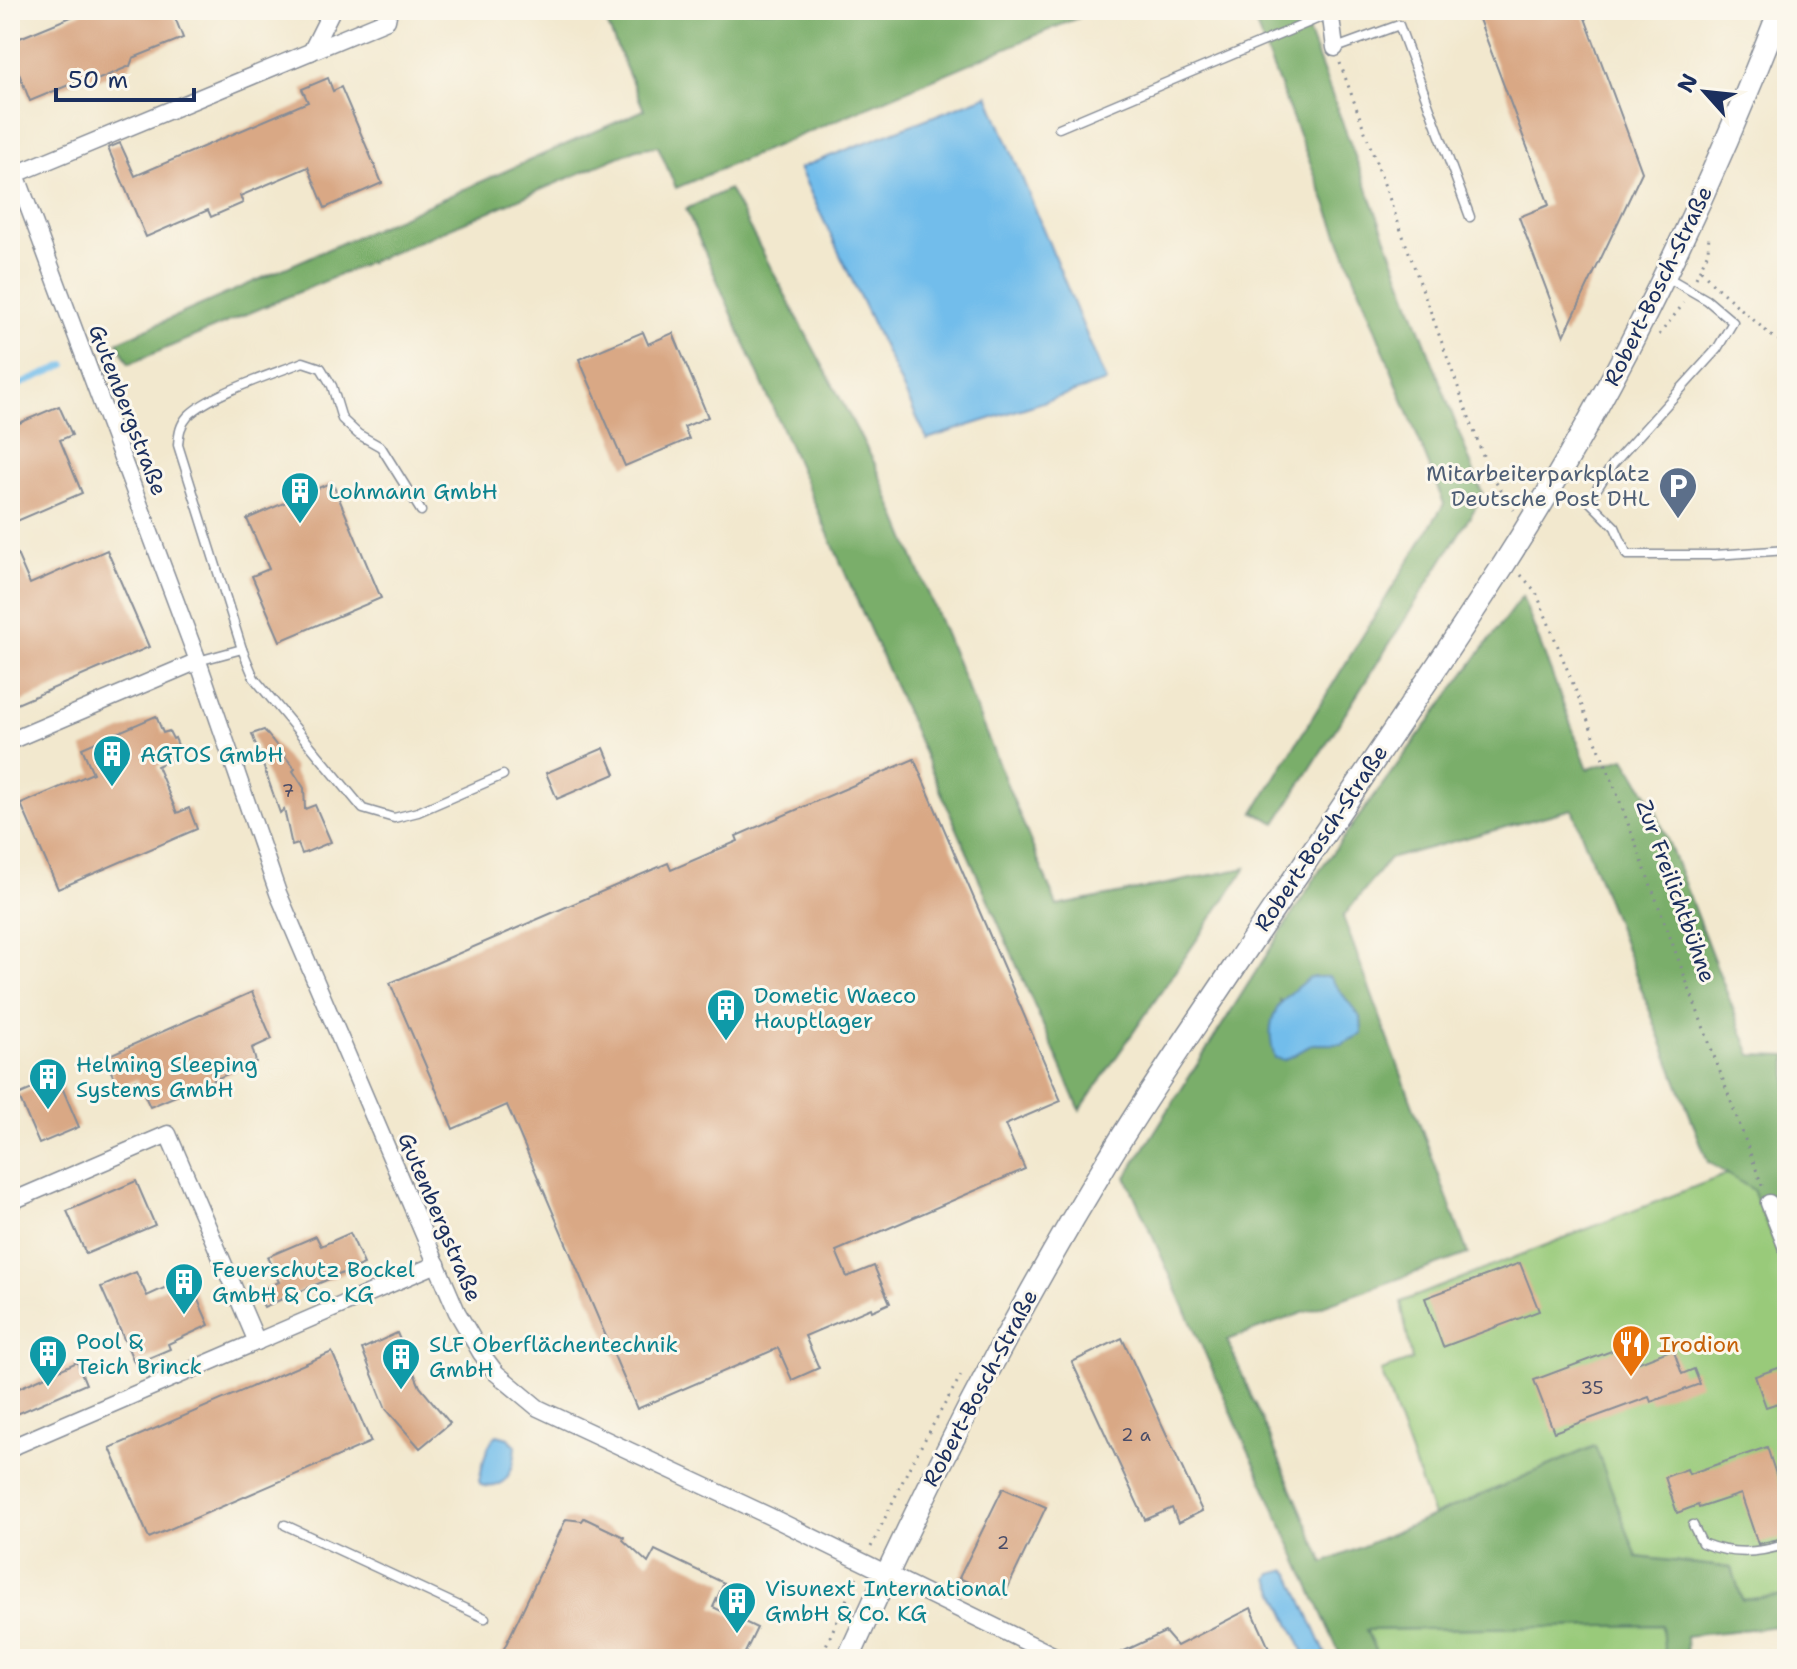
<svg xmlns="http://www.w3.org/2000/svg" width="1797" height="1669" viewBox="0 0 1797 1669" font-family="'Shantell Sans',sans-serif">
  <rect width="100%" height="100%" fill="#fbf7ec"/>
  <filter id="ink" filterUnits="userSpaceOnUse"><feTurbulence type="fractalNoise" baseFrequency=".0125" numOctaves="2"/><feDisplacementMap in="SourceGraphic" scale="16" xChannelSelector="R" yChannelSelector="G"/><feConvolveMatrix kernelMatrix="1 2 1 2 8 2 1 2 1" color-interpolation-filters="sRGB"/></filter>
  <filter id="wash" filterUnits="userSpaceOnUse"><feTurbulence type="fractalNoise" baseFrequency=".006" numOctaves="4" result="noise"/><feDisplacementMap in="SourceGraphic" scale="32" xChannelSelector="R" yChannelSelector="G"/><feGaussianBlur stdDeviation="1.8" result="paint"/><feColorMatrix in="noise" values="0 0 0 0 0 0 0 0 0 0 0 0 0 0 0 0 0 1.4 0 .05"/><feComposite in="paint" operator="in"/></filter>
  <g filter="url(#wash)">
    <rect width="100%" height="100%" fill="#f2e8ce"/>
    <!-- green -->
    <g fill="#99ca7a" stroke="#5a7c6c" stroke-width="2">
      <polygon points="1727,1174 1753,1189 1787,1277 1787,1595 1742,1600 1732,1568 1637,1557 1594,1446 1433,1516 1381,1371 1412,1360 1401,1302"/>
      <polygon points="1662,1625 1665,1659 1379,1659 1366,1630"/>
    </g>
    <!-- forest -->
    <g fill="#7aae6a" stroke="#4a6e64" stroke-width="2" fill-rule="evenodd">
      <polygon points="601,10 1096,10 676,188 658,146 637,149 129,364 117,342 644,110"/>
      <polygon points="1250,10 1300,10 1483,496 1276,823 1254,812 1444,504"/>
      <polygon points="729,189 876,466 1057,906 1246,868 1080,1110 686,209"/>
      <path d="M1522 596 1588 769 1625 758 1654 806 1751 1055 1787 1056V1277L1753 1190 1708 1162 1572 809 1389 859 1343 917 1468 1254 1227 1340 1324 1563 1595 1446 1637 1557 1732 1568 1742 1600 1787 1595V1625L1686 1636 1687 1659H1665L1662 1625 1366 1630 1379 1659H1342L1126 1177 1324 864ZM1280 1000 1342 1044H1313L1285 1060Z"/>
    </g>
    <!-- water -->
    <g fill="#72bdeb" stroke="#4676a4" stroke-width="2">
      <polygon points="988,95 1106,382 927,439 799,168"/>
      <path d="M1310 977H1329L1361 1018 1362 1034 1342 1044H1313L1285 1060 1275 1058C1262 1016 1278 1002 1310 977Z"/>
      <path d="M497 1435 508 1438 516 1446C515 1466 507 1493 481 1485L479 1481C483 1465 485 1445 497 1435Z"/>
      <polygon points="1286,1570 1291,1575 1328,1659 1307,1659 1269,1578 1272,1574"/>
    </g>
    <g fill="none" stroke-linecap="round" stroke-linejoin="round">
      <!-- stream -->
      <polyline stroke="#72bdeb" stroke-width="6" points="10,389 65,365"/>
    </g>
    <g id="blocks">
      <!-- building -->
      <g fill="#d9a885">
        <polygon points="88,10 172,10 183,38 133,58 130,66 97,80 88,77 30,101 10,51 10,42"/>
        <polygon points="1488,10 1582,10 1642,172 1564,336 1519,217 1549,205 1477,14"/>
        <polygon points="328,78 333,91 341,87 382,183 325,208 308,167 240,196 243,203 211,217 208,210 146,237 108,148 120,143 135,176 308,102 302,89"/>
        <polygon points="643,332 648,344 673,333 708,417 684,427 689,439 625,466 579,359"/>
        <polygon points="59,406 72,435 60,440 82,493 10,524 10,427"/>
        <polygon points="332,482 381,598 280,641 252,576 269,569 247,519"/>
        <polygon points="10,538 30,584 107,550 149,647 10,707"/>
        <polygon points="156,716 163,733 169,731 173,739 175,738 182,755 157,766 177,813 189,808 197,829 58,889 21,804 93,773 82,748"/>
        <polygon points="264,730 295,769 293,771 304,788 305,809 315,805 331,842 302,854 298,844 292,846 284,809 280,813 252,734"/>
        <polygon points="604,748 615,774 557,799 546,773"/>
        <polygon points="914,759 1061,1101 1005,1125 1025,1169 836,1251 847,1277 874,1266 890,1303 872,1311 871,1308 805,1336 819,1368 792,1380 778,1348 637,1409 507,1105 453,1129 390,983 668,863 671,870 738,841 736,836"/>
        <polygon points="252,992 272,1039 252,1048 256,1062 150,1107 137,1079 118,1088 105,1057"/>
        <polygon points="58,1078 79,1127 39,1144 18,1095"/>
        <polygon points="136,1181 155,1225 86,1254 67,1211"/>
        <polygon points="350,1233 364,1264 264,1307 257,1292 279,1282 267,1257 316,1236 321,1246"/>
        <polygon points="1520,1263 1539,1311 1443,1347 1425,1298"/>
        <polygon points="136,1272 147,1296 188,1277 209,1325 168,1344 170,1349 135,1364 101,1287"/>
        <polygon points="397,1333 420,1387 450,1423 420,1448 386,1409 362,1349"/>
        <polygon points="1122,1338 1202,1511 1178,1523 1172,1508 1145,1520 1072,1362"/>
        <polygon points="1630,1344 1637,1363 1673,1349 1682,1374 1694,1369 1700,1384 1651,1402 1649,1397 1554,1432 1534,1380"/>
        <polygon points="332,1352 371,1442 149,1538 110,1448"/>
        <polygon points="77,1362 86,1384 10,1417 10,1392"/>
        <polygon points="1787,1365 1787,1400 1766,1407 1755,1376"/>
        <polygon points="1767,1447 1787,1508 1787,1537 1758,1544 1741,1494 1699,1508 1698,1505 1677,1513 1665,1477 1687,1469 1689,1474"/>
        <polygon points="1003,1488 1046,1507 1003,1598 959,1578"/>
        <polygon points="584,1518 624,1537 623,1540 648,1563 655,1550 724,1583 713,1607 757,1628 742,1659 499,1659 566,1519 582,1521"/>
        <polygon points="1251,1608 1274,1659 1107,1659 1165,1632 1177,1646"/>
      </g>
    </g>
  </g>
  <g filter="url(#ink)">
    <use href="#blocks" fill-opacity="0" stroke="#868c96" stroke-width="2"/>
    <g fill="none" stroke-linecap="round" stroke-linejoin="round">
      <defs>
        <g id="lane">
          <polyline points="1336,48 1399,25 1470,217"/>
          <polyline points="1059,128 1331,13"/>
          <polyline points="1667,277 1707,300 1733,322 1717,349 1613,464 1589,501 1615,527 1627,555 1715,555 1787,550"/>
          <path d="M242 649 178 445C179 433 180 425 188 416 211 393 271 375 303 362L321 368 332 386 342 419 358 434 381 447 421 511"/>
          <polyline points="198,661 242,649 254,678 363,809 394,818 418,812 503,775"/>
          <polyline points="285,1525 485,1618"/>
          <path d="M1693 1525 1702 1543C1732 1555 1756 1554 1787 1544"/>
        </g>
        <g id="street">
          <polyline points="389,10 387,20 16,174 198,661 278,893 457,1312 481,1353 496,1373 538,1408 769,1516 1061,1659"/>
          <polyline points="1330,10 1335,48"/>
          <polyline points="311,52 332,10"/>
          <polyline points="10,741 198,661"/>
          <polyline points="10,1202 168,1134 257,1342"/>
          <polyline points="1769,1203 1787,1248"/>
          <polyline points="10,1448 437,1264"/>
        </g>
        <path id="secondary" d="M848 1659C925 1487 1010 1321 1108 1160 1147 1095 1191 1032 1233 969 1324 834 1416 700 1504 564 1616 389 1705 203 1780 10"/>
      </defs>
      <!-- lane casing -->
      <use href="#lane" stroke="#868c96" stroke-width="11"/>
      <!-- street casing -->
      <use href="#street" stroke="#868c96" stroke-width="19"/>
      <!-- secondary casing -->
      <use href="#secondary" stroke="#868c96" stroke-width="25"/>
      <!-- path -->
      <g stroke="#868c96" stroke-width="3" stroke-dasharray="2 6" stroke-linecap="butt">
        <polyline points="1340,63 1489,472 1514,510"/>
        <polyline points="1701,270 1715,286 1774,338 1787,344"/>
        <polyline points="1696,278 1708,252 1709,233"/>
        <polyline points="1659,335 1684,303"/>
        <polyline points="1521,575 1536,592 1613,783 1763,1188"/>
        <polyline points="871,1547 911,1464 964,1370"/>
        <polyline points="820,1659 857,1576"/>
      </g>
      <!-- lane -->
      <use href="#lane" stroke="#fff" stroke-width="8"/>
      <!-- street -->
      <use href="#street" stroke="#fff" stroke-width="16"/>
      <!-- secondary -->
      <use href="#secondary" stroke="#fff" stroke-width="22"/>
    </g>
  </g>
  <!-- icons -->
  <defs>
    <symbol id="parking-pin" viewBox="-11 -11 22 30"><path d="M0 17L-7.5 6A9.5 9.5 0 1 1 7.5 6Z" fill="#5c6f8a" stroke="#fbf7ec"/><path d="M-3.5-5.5H1a3.5 3.5 0 0 1 0 7H-1V5.5H-3.5ZM-1-3.4V-.6H.8a1.4 1.4 0 0 0 0-2.8Z" fill="#fff"/></symbol>
    <symbol id="building-pin" viewBox="-11 -11 22 30"><path d="M0 17L-7.5 6A9.5 9.5 0 1 1 7.5 6Z" fill="#0f9aa8" stroke="#fbf7ec"/><path d="M-4-6H4V6H1V3H-1V6H-4ZM-2.5-4.3h1.7v1.8h-1.7ZM.8-4.3h1.7v1.8H.8ZM-2.5-1h1.7V.8h-1.7ZM.8-1h1.7V.8H.8Z" fill="#fff"/></symbol>
    <symbol id="restaurant-pin" viewBox="-11 -11 22 30"><path d="M0 17L-7.5 6A9.5 9.5 0 1 1 7.5 6Z" fill="#e8710a" stroke="#fbf7ec"/><path d="M-5-6h1v4h1v-4h1v4h1v-4h1v5L-1.5 .5V6h-2V.5L-5-1ZM5-6V6H3V1.5H1.5Q1.5-4 5-6Z" fill="#fff"/></symbol>
  </defs>
  <g fill-rule="evenodd">
    <use href="#parking-pin" x="1656" y="464" width="44" height="60"/>
    <use href="#building-pin" x="278" y="469" width="44" height="60"/>
    <use href="#building-pin" x="90" y="732" width="44" height="60"/>
    <use href="#building-pin" x="704" y="986" width="44" height="60"/>
    <use href="#building-pin" x="26" y="1055" width="44" height="60"/>
    <use href="#building-pin" x="162" y="1260" width="44" height="60"/>
    <use href="#restaurant-pin" x="1609" y="1322" width="44" height="60"/>
    <use href="#building-pin" x="26" y="1332" width="44" height="60"/>
    <use href="#building-pin" x="379" y="1335" width="44" height="60"/>
    <use href="#building-pin" x="715" y="1579" width="44" height="60"/>
  </g>
  <g text-anchor="middle" dominant-baseline="central" stroke-width="6" stroke-linejoin="round" paint-order="stroke">
    <!-- number labels -->
    <g font-size="18" fill="#4a4d68">
      <text x="288" y="791">7</text>
      <text x="1592" y="1388">35</text>
      <text x="1136" y="1435">2 a</text>
      <text x="1003" y="1543">2</text>
    </g>
    <!-- street labels -->
    <g font-size="22" fill="#1b2f5e" stroke="#fbf7ec">
      <text transform="translate(1658 286) rotate(-64)">Robert-Bosch-Straße</text>
      <text transform="translate(128 410) rotate(69)">Gutenbergstraße</text>
      <text transform="translate(1321 838) rotate(-56)">Robert-Bosch-Straße</text>
      <text transform="translate(1676 891) rotate(70)">Zur Freilichtbühne</text>
      <text transform="translate(440 1217) rotate(67)">Gutenbergstraße</text>
      <text transform="translate(980 1388) rotate(-62)">Robert-Bosch-Straße</text>
    </g>
    <!-- service labels -->
    <g font-size="22" fill="#4e5e75" stroke="#fbf7ec" text-anchor="end">
      <text x="1650" y="473">Mitarbeiterparkplatz<tspan x="1650" dy="25">Deutsche Post DHL</tspan></text>
    </g>
    <!-- culture labels -->
    <g font-size="22" fill="#0d838f" stroke="#fbf7ec" text-anchor="start">
      <text x="328" y="491">Lohmann GmbH</text>
      <text x="140" y="754">AGTOS GmbH</text>
      <text x="754" y="995">Dometic Waeco<tspan x="754" dy="25">Hauptlager</tspan></text>
      <text x="76" y="1064">Helming Sleeping<tspan x="76" dy="25">Systems GmbH</tspan></text>
      <text x="212" y="1269">Feuerschutz Bockel<tspan x="212" dy="25">GmbH &amp; Co. KG</tspan></text>
      <text x="76" y="1341">Pool &amp;<tspan x="76" dy="25">Teich Brinck</tspan></text>
      <text x="429" y="1344">SLF Oberflächentechnik<tspan x="429" dy="25">GmbH</tspan></text>
      <text x="765" y="1588">Visunext International<tspan x="765" dy="25">GmbH &amp; Co. KG</tspan></text>
    </g>
    <!-- food labels -->
    <g font-size="22" fill="#c56008" stroke="#fbf7ec" text-anchor="start">
      <text x="1659" y="1344">Irodion</text>
    </g>
  </g>
  <!-- margin -->
  <rect width="1797" height="1669" fill="none" stroke="#fbf7ec" stroke-width="40"/>
  <!-- north arrow -->
  <g transform="translate(1705 92) rotate(297)" stroke="#fbf7ec" stroke-width="6" paint-order="stroke">
  <path d="M0-6L14 30L0 20L-14 30Z" fill="#1b2f5e"/>
  <text y="-12" font-size="22" font-weight="bold" text-anchor="middle" fill="#1b2f5e">N</text>
  </g>
  <!-- scale -->
  <path d="M56 88v12h138v-12" fill="none" stroke="#1b2f5e" stroke-width="4"/>
  <text x="68" y="88" font-size="24" fill="#1b2f5e" stroke="#fbf7ec" stroke-width="6" paint-order="stroke">50 m</text>
</svg>
